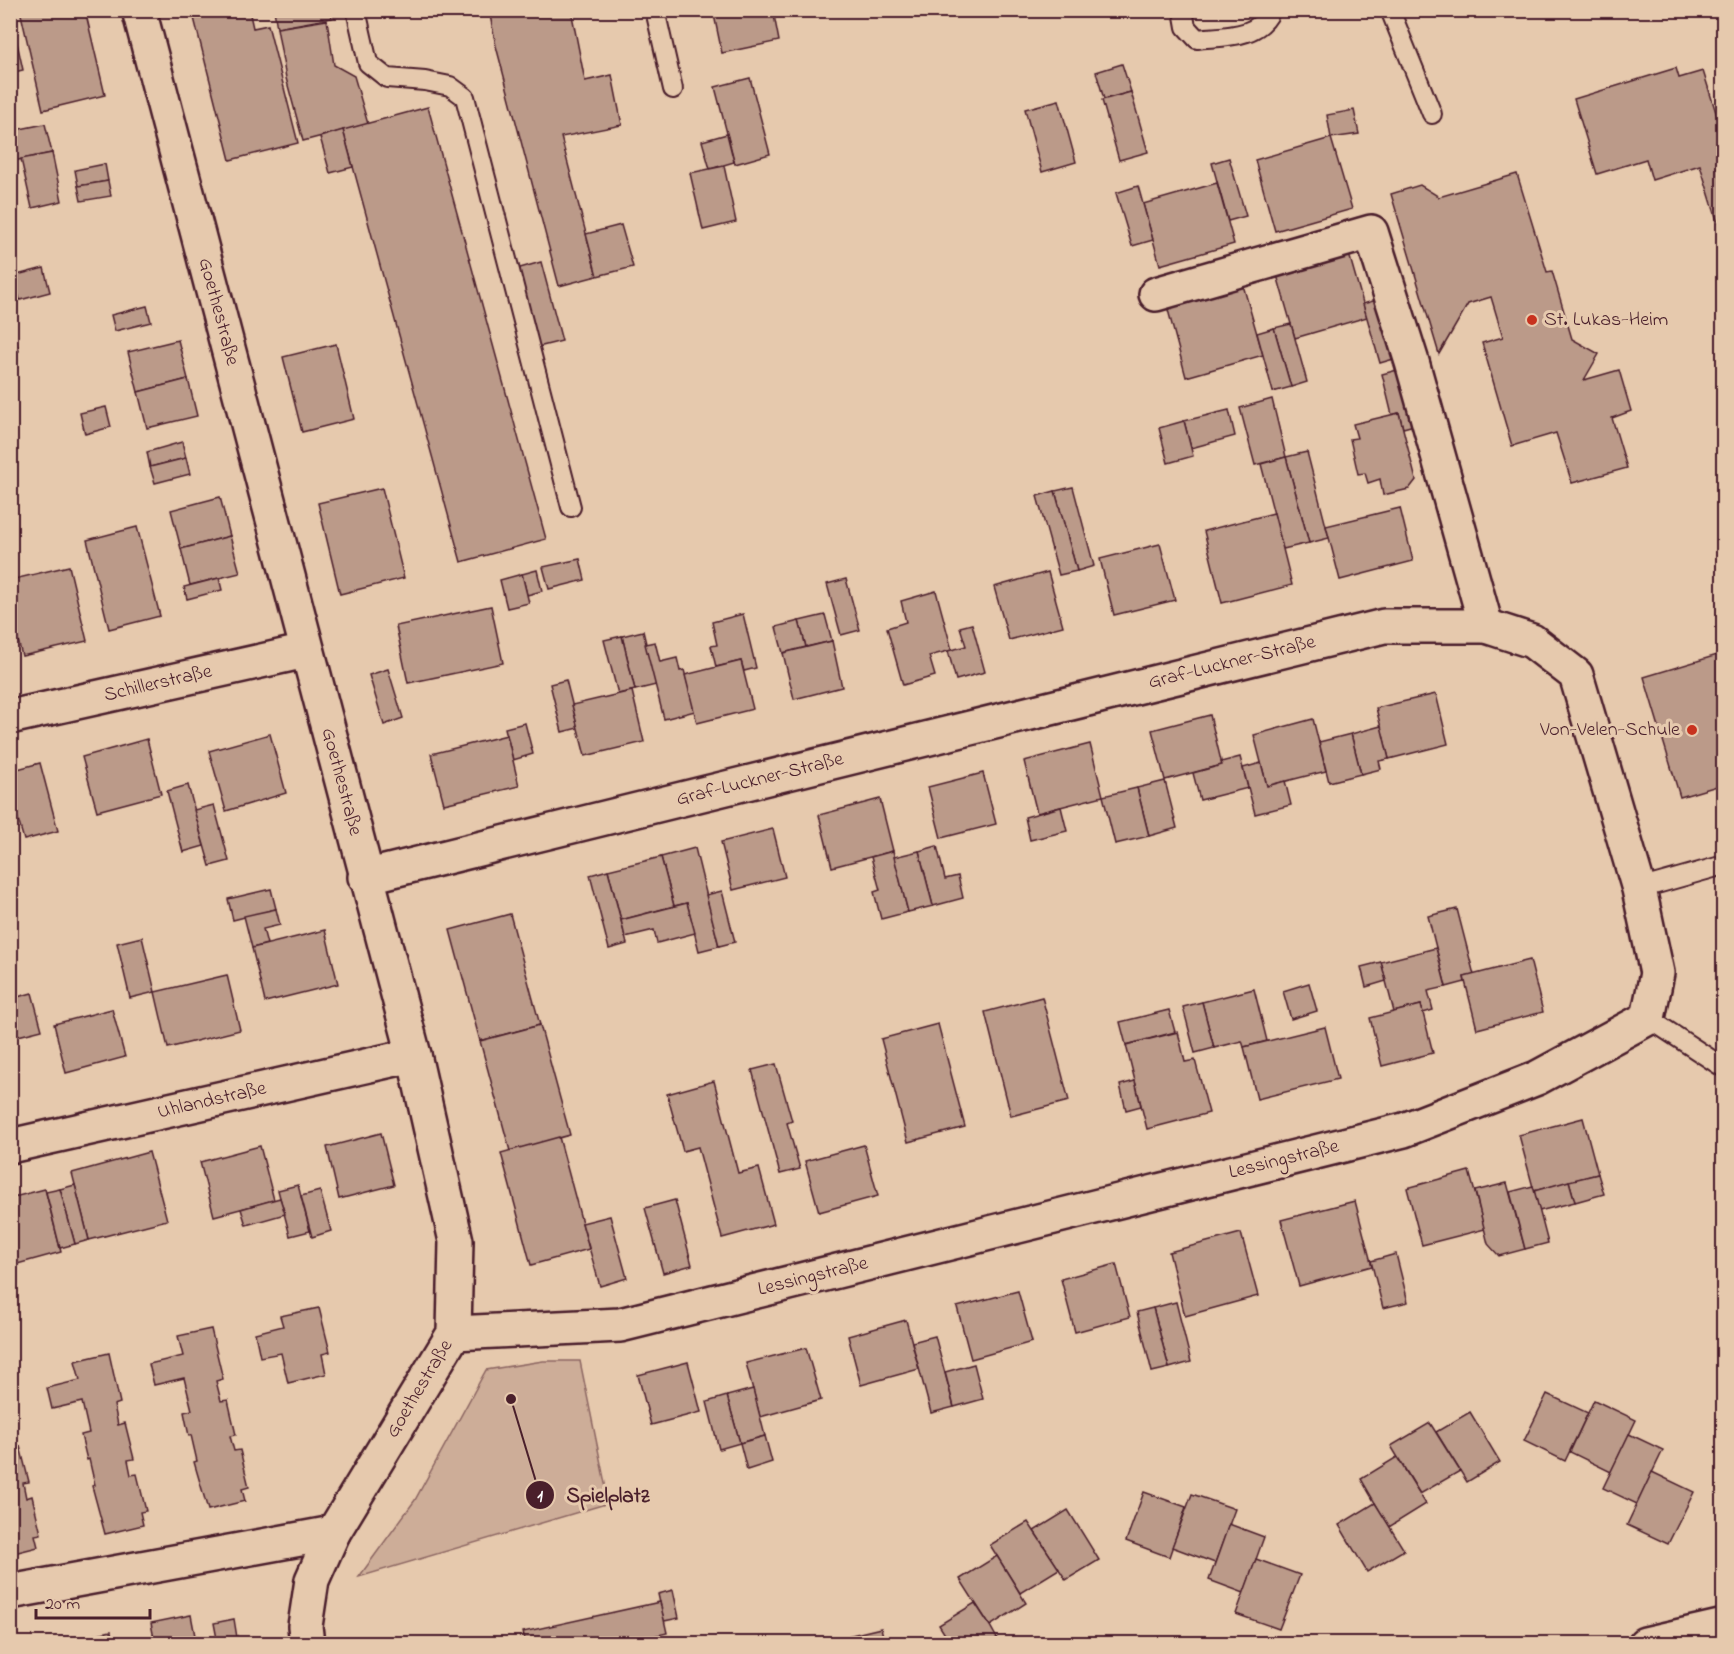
<svg xmlns="http://www.w3.org/2000/svg" width="1734" height="1654" viewBox="0 0 1734 1654" font-family="'Indie Flower',sans-serif">
  <rect width="100%" height="100%" fill="#e6c9ad"/>
  <filter id="ink" filterUnits="userSpaceOnUse"><feTurbulence type="fractalNoise" baseFrequency=".0167" numOctaves="2"/><feDisplacementMap in="SourceGraphic" scale="12" xChannelSelector="R" yChannelSelector="G"/><feConvolveMatrix kernelMatrix="1 2 1 2 8 2 1 2 1" color-interpolation-filters="sRGB"/></filter>
  <g filter="url(#ink)">
    <!-- green -->
    <polygon fill="#cdad98" stroke="#8c6662" stroke-width="1.5" points="543,1361 580,1361 609,1503 359,1577 415,1500 486,1370"/>
    <!-- building -->
    <g fill="#bb9a89" stroke="#4a1f2b" stroke-width="1.5">
      <polygon points="20,10 85,10 105,95 43,110"/>
      <polygon points="192,10 249,10 253,28 268,25 298,143 230,160"/>
      <polygon points="274,10 331,10 332,18 277,28"/>
      <polygon points="489,10 571,10 585,81 612,75 622,125 561,137 597,276 559,286 496,46"/>
      <polygon points="713,10 773,10 779,41 722,53"/>
      <polygon points="10,11 23,70 10,73"/>
      <polygon points="327,20 334,65 354,76 368,124 303,141 286,78 277,28"/>
      <polygon points="1122,64 1131,92 1104,99 1096,72"/>
      <polygon points="1676,68 1679,78 1703,71 1724,138 1724,243 1700,165 1652,180 1646,159 1597,174 1574,99"/>
      <polygon points="750,78 770,154 735,164 715,87"/>
      <polygon points="1131,92 1148,152 1119,160 1102,100"/>
      <polygon points="1059,100 1076,162 1042,172 1025,109"/>
      <polygon points="428,107 546,539 461,562 343,130"/>
      <polygon points="1354,110 1359,134 1331,138 1327,115"/>
      <polygon points="45,124 52,153 13,161 10,131"/>
      <polygon points="343,130 353,167 330,173 320,137"/>
      <polygon points="727,134 734,162 710,169 702,141"/>
      <polygon points="1331,138 1352,209 1275,231 1255,160"/>
      <polygon points="52,153 62,201 32,208 21,159"/>
      <polygon points="1229,158 1246,216 1228,221 1212,163"/>
      <polygon points="105,164 108,181 78,186 75,170"/>
      <polygon points="724,166 736,222 703,230 690,173"/>
      <polygon points="1517,174 1547,272 1552,271 1572,339 1599,354 1584,380 1619,370 1631,411 1612,418 1627,468 1572,483 1556,433 1512,446 1482,343 1503,337 1491,297 1468,304 1439,354 1391,194 1420,185 1439,197"/>
      <polygon points="108,181 111,196 81,201 78,186"/>
      <polygon points="1217,183 1234,244 1160,265 1143,204"/>
      <polygon points="1138,186 1153,240 1132,246 1116,193"/>
      <polygon points="621,225 633,267 597,276 586,234"/>
      <polygon points="1349,254 1367,317 1295,338 1277,275"/>
      <polygon points="541,262 562,341 534,348 513,270"/>
      <polygon points="44,268 50,292 20,300 13,276"/>
      <polygon points="1243,285 1263,355 1186,377 1167,306"/>
      <polygon points="1380,299 1397,358 1380,363 1363,304"/>
      <polygon points="147,306 151,322 115,331 111,315"/>
      <polygon points="10,319 19,351 10,353"/>
      <polygon points="1291,324 1307,382 1291,387 1274,328"/>
      <polygon points="1274,328 1291,387 1273,392 1257,333"/>
      <polygon points="178,340 188,379 138,392 128,352"/>
      <polygon points="336,344 354,419 302,432 283,357"/>
      <polygon points="1405,368 1418,424 1403,428 1399,413 1392,415 1382,374"/>
      <polygon points="188,379 197,416 147,428 138,392"/>
      <polygon points="1272,399 1286,457 1255,465 1240,408"/>
      <polygon points="106,407 111,427 85,434 80,413"/>
      <polygon points="1229,410 1235,436 1191,448 1184,421"/>
      <polygon points="1399,413 1416,480 1409,489 1383,495 1380,479 1368,483 1365,473 1358,474 1350,439 1357,438 1353,424"/>
      <polygon points="1184,421 1193,456 1168,463 1159,428"/>
      <polygon points="182,442 186,458 150,467 147,452"/>
      <polygon points="1307,452 1329,538 1309,543 1286,457"/>
      <polygon points="1286,457 1309,543 1283,549 1261,464"/>
      <polygon points="186,458 190,474 155,483 150,467"/>
      <polygon points="1073,487 1094,566 1077,571 1055,491"/>
      <polygon points="382,488 404,578 340,594 318,503"/>
      <polygon points="1055,491 1077,571 1059,575 1037,496"/>
      <polygon points="220,497 230,536 181,549 171,510"/>
      <polygon points="1400,508 1413,561 1340,580 1326,526"/>
      <polygon points="1274,513 1292,585 1222,603 1204,531"/>
      <polygon points="137,527 160,616 109,629 87,540"/>
      <polygon points="230,536 240,573 190,585 181,549"/>
      <polygon points="1160,544 1175,600 1114,615 1100,559"/>
      <polygon points="580,559 585,580 549,589 543,567"/>
      <polygon points="69,566 87,641 22,656 10,609 10,580"/>
      <polygon points="537,570 542,591 527,595 522,574"/>
      <polygon points="1048,572 1063,626 1009,640 994,587"/>
      <polygon points="522,574 529,603 507,608 500,580"/>
      <polygon points="219,578 222,590 187,599 184,587"/>
      <polygon points="846,579 860,630 841,635 827,584"/>
      <polygon points="936,591 952,650 929,656 935,676 903,685 887,628 906,622 901,601"/>
      <polygon points="491,606 503,663 408,683 396,626"/>
      <polygon points="743,614 756,668 744,671 741,661 716,667 711,646 717,645 712,622"/>
      <polygon points="825,615 832,641 806,647 799,621"/>
      <polygon points="799,621 806,647 783,653 776,627"/>
      <polygon points="972,624 985,672 956,680 948,651 966,646 960,627"/>
      <polygon points="643,631 656,685 635,690 622,636"/>
      <polygon points="622,636 635,690 618,694 604,640"/>
      <polygon points="832,641 842,687 794,699 783,653"/>
      <polygon points="655,642 660,662 677,658 680,671 684,670 695,711 664,719 645,644"/>
      <polygon points="1724,653 1724,784 1680,797 1644,677"/>
      <polygon points="741,661 753,709 697,723 685,675"/>
      <polygon points="388,669 403,718 384,725 369,675"/>
      <polygon points="566,680 578,728 562,732 550,684"/>
      <polygon points="632,691 644,742 585,756 572,705"/>
      <polygon points="1436,694 1448,744 1389,759 1376,708"/>
      <polygon points="1210,715 1222,765 1165,780 1152,730"/>
      <polygon points="1313,719 1326,771 1267,786 1254,735"/>
      <polygon points="525,723 533,754 513,760 505,728"/>
      <polygon points="1381,726 1389,759 1379,761 1381,769 1361,774 1351,734"/>
      <polygon points="270,734 286,793 226,811 209,751"/>
      <polygon points="1351,734 1361,774 1329,782 1319,742"/>
      <polygon points="507,735 519,786 444,804 431,754"/>
      <polygon points="147,739 161,794 97,811 82,757"/>
      <polygon points="1090,744 1103,796 1037,813 1024,761"/>
      <polygon points="1240,757 1248,788 1200,800 1193,773 1222,765 1221,762"/>
      <polygon points="40,763 58,831 24,840 17,816 10,818 10,771"/>
      <polygon points="1261,763 1267,786 1285,781 1291,805 1255,814 1243,768"/>
      <polygon points="983,773 996,824 941,838 928,787"/>
      <polygon points="1165,781 1177,828 1149,836 1137,788"/>
      <polygon points="188,785 204,846 183,852 167,791"/>
      <polygon points="1137,788 1149,836 1115,844 1103,796"/>
      <polygon points="880,799 893,851 832,867 819,815"/>
      <polygon points="214,805 229,861 210,866 194,810"/>
      <polygon points="1061,807 1067,831 1030,840 1025,817"/>
      <polygon points="773,829 785,877 733,890 721,842"/>
      <polygon points="937,846 945,879 958,876 963,898 933,906 919,851"/>
      <polygon points="695,848 719,946 699,951 687,903 674,906 661,857"/>
      <polygon points="893,851 908,912 881,919 874,892 880,890 871,857"/>
      <polygon points="919,851 933,906 908,912 894,857"/>
      <polygon points="661,857 674,906 621,920 608,870"/>
      <polygon points="608,870 627,944 609,949 590,875"/>
      <polygon points="271,889 276,909 233,920 228,899"/>
      <polygon points="722,891 735,942 719,946 706,895"/>
      <polygon points="687,903 695,933 657,943 654,930 625,937 621,920"/>
      <polygon points="276,909 280,925 263,929 267,944 252,948 244,916"/>
      <polygon points="1457,909 1474,975 1464,977 1465,982 1446,987 1428,916"/>
      <polygon points="510,914 540,1025 480,1041 450,930"/>
      <polygon points="325,930 338,984 265,1002 252,948"/>
      <polygon points="142,937 155,992 130,998 117,943"/>
      <polygon points="1436,948 1446,987 1428,991 1433,1010 1423,1013 1421,1005 1394,1012 1381,962"/>
      <polygon points="1530,960 1543,1012 1477,1029 1464,977"/>
      <polygon points="1381,962 1386,981 1366,987 1361,967"/>
      <polygon points="227,975 240,1030 168,1048 155,992"/>
      <polygon points="1309,983 1317,1011 1291,1019 1283,991"/>
      <polygon points="1254,989 1267,1041 1244,1047 1242,1041 1214,1048 1202,1002"/>
      <polygon points="32,993 42,1030 18,1036 10,1008 10,999"/>
      <polygon points="1042,997 1069,1101 1011,1116 985,1012"/>
      <polygon points="1202,1002 1214,1048 1195,1053 1183,1007"/>
      <polygon points="1421,1005 1433,1053 1382,1066 1370,1018"/>
      <polygon points="10,1008 17,1032 10,1033"/>
      <polygon points="112,1009 125,1057 66,1073 54,1024"/>
      <polygon points="1169,1010 1175,1032 1126,1045 1120,1022"/>
      <polygon points="938,1024 965,1127 908,1142 881,1039"/>
      <polygon points="540,1025 570,1135 510,1151 480,1041"/>
      <polygon points="1325,1027 1338,1079 1257,1099 1244,1047"/>
      <polygon points="1178,1032 1185,1062 1195,1060 1209,1113 1147,1129 1126,1045"/>
      <polygon points="776,1064 792,1121 787,1123 800,1169 780,1174 752,1070"/>
      <polygon points="714,1081 738,1173 759,1168 774,1224 722,1238 698,1147 683,1151 667,1094"/>
      <polygon points="1135,1081 1141,1106 1126,1110 1120,1085"/>
      <polygon points="1583,1118 1598,1174 1534,1191 1519,1135"/>
      <polygon points="1724,1130 1724,1155 1717,1132"/>
      <polygon points="381,1133 394,1185 339,1199 327,1147"/>
      <polygon points="559,1137 589,1249 531,1265 501,1153"/>
      <polygon points="864,1145 878,1196 819,1212 805,1161"/>
      <polygon points="260,1146 274,1200 214,1216 200,1162"/>
      <polygon points="149,1152 167,1220 89,1240 72,1173"/>
      <polygon points="1469,1171 1485,1229 1422,1245 1407,1188"/>
      <polygon points="1598,1174 1604,1194 1575,1202 1569,1181"/>
      <polygon points="1569,1181 1575,1202 1539,1211 1534,1191"/>
      <polygon points="1507,1183 1525,1249 1499,1256 1488,1244 1475,1191"/>
      <polygon points="75,1185 89,1240 75,1244 60,1189"/>
      <polygon points="298,1185 310,1231 290,1236 278,1190"/>
      <polygon points="1533,1186 1548,1243 1525,1249 1510,1192"/>
      <polygon points="45,1189 61,1252 10,1266 10,1198"/>
      <polygon points="60,1189 75,1244 60,1248 46,1192"/>
      <polygon points="320,1191 331,1231 312,1237 301,1196"/>
      <polygon points="280,1198 285,1214 246,1225 241,1209"/>
      <polygon points="675,1200 692,1265 663,1273 645,1208"/>
      <polygon points="1355,1201 1372,1266 1299,1286 1281,1220"/>
      <polygon points="610,1216 627,1278 600,1286 582,1223"/>
      <polygon points="1241,1233 1258,1296 1185,1316 1169,1252"/>
      <polygon points="1396,1254 1408,1302 1383,1308 1371,1261"/>
      <polygon points="1116,1264 1130,1317 1075,1332 1061,1279"/>
      <polygon points="1018,1291 1032,1342 971,1359 957,1307"/>
      <polygon points="1176,1302 1191,1362 1169,1368 1153,1308"/>
      <polygon points="319,1308 330,1352 322,1354 326,1374 288,1383 281,1353 260,1357 255,1333 283,1326 280,1316"/>
      <polygon points="1153,1308 1169,1368 1152,1372 1137,1312"/>
      <polygon points="906,1320 919,1369 861,1385 848,1336"/>
      <polygon points="211,1329 223,1379 216,1381 221,1401 228,1400 236,1435 230,1436 234,1451 240,1450 249,1487 242,1489 245,1501 208,1510 194,1462 197,1461 191,1435 189,1436 184,1412 192,1410 184,1378 154,1385 149,1364 183,1356 178,1336"/>
      <polygon points="935,1336 954,1407 931,1413 912,1342"/>
      <polygon points="806,1348 821,1400 760,1417 746,1363"/>
      <polygon points="109,1353 120,1403 114,1405 118,1425 125,1423 134,1459 128,1460 131,1475 137,1474 146,1511 140,1512 143,1525 105,1534 92,1486 95,1485 89,1459 87,1460 81,1435 89,1433 82,1402 52,1409 47,1388 80,1380 75,1361"/>
      <polygon points="688,1362 701,1412 651,1425 638,1375"/>
      <polygon points="974,1364 983,1399 954,1407 945,1372"/>
      <polygon points="753,1389 765,1436 740,1443 727,1396"/>
      <polygon points="1547,1394 1588,1413 1565,1461 1524,1441"/>
      <polygon points="727,1396 740,1443 719,1449 707,1402"/>
      <polygon points="1594,1400 1636,1420 1611,1472 1570,1452"/>
      <polygon points="10,1405 16,1426 10,1427"/>
      <polygon points="1470,1412 1500,1462 1467,1482 1436,1432"/>
      <polygon points="1430,1423 1460,1471 1420,1494 1391,1446"/>
      <polygon points="1629,1434 1663,1450 1637,1504 1603,1488"/>
      <polygon points="10,1436 13,1447 20,1446 29,1482 23,1483 26,1498 32,1496 41,1534 35,1535 38,1547 10,1554"/>
      <polygon points="765,1436 772,1462 747,1470 740,1443"/>
      <polygon points="1397,1457 1426,1504 1389,1527 1361,1479"/>
      <polygon points="1652,1472 1694,1492 1668,1544 1627,1525"/>
      <polygon points="1144,1492 1186,1507 1169,1557 1126,1541"/>
      <polygon points="1192,1494 1235,1509 1215,1563 1172,1547"/>
      <polygon points="1375,1503 1404,1550 1367,1572 1339,1525"/>
      <polygon points="1068,1510 1099,1560 1066,1580 1034,1531"/>
      <polygon points="1028,1522 1059,1569 1020,1593 990,1545"/>
      <polygon points="1229,1524 1264,1537 1244,1593 1209,1580"/>
      <polygon points="997,1556 1026,1603 990,1626 960,1579"/>
      <polygon points="1256,1559 1300,1575 1279,1629 1236,1614"/>
      <polygon points="673,1590 679,1618 664,1621 658,1594"/>
      <polygon points="660,1602 667,1633 619,1644 526,1644 523,1632"/>
      <polygon points="975,1603 990,1626 1000,1644 951,1644 939,1625"/>
      <polygon points="191,1615 196,1641 217,1637 218,1644 155,1644 151,1623"/>
      <polygon points="234,1619 238,1644 218,1644 214,1623"/>
      <polygon points="881,1628 885,1644 818,1643"/>
      <polygon points="111,1631 113,1644 71,1644 71,1640"/>
      <polygon points="154,1637 155,1644 135,1644 134,1640"/>
    </g>
    <g fill="none" stroke-linecap="round" stroke-linejoin="round">
      <defs>
        <g id="lane">
          <polyline points="356,10 368,63 387,78 425,81 450,86 465,97 571,507"/>
          <polyline points="655,10 673,89"/>
          <path d="M1183 10 1186 27 1197 39C1223 36 1259 39 1271 10"/>
          <polyline points="1390,10 1432,114"/>
          <polyline points="1639,889 1724,865"/>
          <polyline points="1648,1018 1724,1068"/>
        </g>
        <g id="street">
          <polyline points="139,10 414,1055 456,1241 454,1333 333,1533 312,1580 305,1626 307,1644"/>
          <polyline points="1156,294 1371,232 1412,362 1486,626"/>
          <polyline points="10,717 306,651"/>
          <polyline points="365,877 1384,626 1486,626 1532,641 1576,675 1639,889 1657,973 1648,1018 1537,1078 1404,1130 620,1325 454,1333"/>
          <polyline points="10,1146 414,1055"/>
          <polyline points="10,1592 333,1533"/>
          <polyline points="1645,1644 1724,1626"/>
        </g>
      </defs>
      <!-- lane casing -->
      <use href="#lane" stroke="#4a1f2b" stroke-width="22"/>
      <!-- street casing -->
      <use href="#street" stroke="#4a1f2b" stroke-width="38"/>
      <!-- lane -->
      <use href="#lane" stroke="#e6c9ad" stroke-width="18"/>
      <!-- street -->
      <use href="#street" stroke="#e6c9ad" stroke-width="33"/>
    </g>
  </g>
  <!-- markers -->
  <g fill="#c8321e" stroke="#e6c9ad" stroke-width="2">
    <circle cx="1532" cy="320" r="6"/>
    <circle cx="1692" cy="730" r="6"/>
  </g>
  <g text-anchor="middle" dominant-baseline="central" stroke-width="6" stroke-linejoin="round" paint-order="stroke">
    <!-- street labels -->
    <g font-size="20" fill="#4a1f2b" stroke="#e6c9ad">
      <text transform="translate(218 312) rotate(75)">Goethestraße</text>
      <text transform="translate(1232 663) rotate(-14)">Graf-Luckner-Straße</text>
      <text transform="translate(158 684) rotate(-13)">Schillerstraße</text>
      <text transform="translate(760 780) rotate(-14)">Graf-Luckner-Straße</text>
      <text transform="translate(341 782) rotate(75)">Goethestraße</text>
      <text transform="translate(212 1101) rotate(-13)">Uhlandstraße</text>
      <text transform="translate(1284 1160) rotate(-14)">Lessingstraße</text>
      <text transform="translate(813 1277) rotate(-14)">Lessingstraße</text>
      <text transform="translate(420 1389) rotate(-59)">Goethestraße</text>
    </g>
    <!-- poi labels -->
    <g font-size="20" fill="#4a1f2b" stroke="#e6c9ad" text-anchor="start">
      <text x="1544" y="320">St. Lukas-Heim</text>
      <text x="1680" y="730" text-anchor="end">Von-Velen-Schule</text>
    </g>
  </g>
  <!-- callouts -->
  <path fill="none" stroke="#4a1f2b" stroke-width="2" d="M511 1399L540 1495"/>
  <g fill="#4a1f2b" stroke="#e6c9ad" stroke-width="2">
    <circle cx="511" cy="1399" r="6"/>
    <circle cx="540" cy="1495" r="15"/>
  </g>
  <g font-size="18" text-anchor="middle" font-weight="bold" fill="#fff">
    <text x="540" y="1501">1</text>
  </g>
  <g font-size="21" text-anchor="middle" font-weight="bold" fill="#4a1f2b" stroke="#e6c9ad" stroke-width="6" stroke-linejoin="round" paint-order="stroke">
    <text x="608" y="1502">Spielplatz</text>
  </g>
  <!-- margin -->
  <rect width="1734" height="1654" fill="none" stroke="#e6c9ad" stroke-width="36"/>
  <rect x="18" y="18" width="1698" height="1618" fill="none" stroke="#4a1f2b" stroke-width="2" filter="url(#ink)"/>
  <!-- scale -->
  <path d="M36 1609v9h114v-9" fill="none" stroke="#4a1f2b" stroke-width="3"/>
  <text x="45" y="1609" font-size="18" fill="#4a1f2b" stroke="#e6c9ad" stroke-width="4.5" paint-order="stroke">20 m</text>
</svg>
